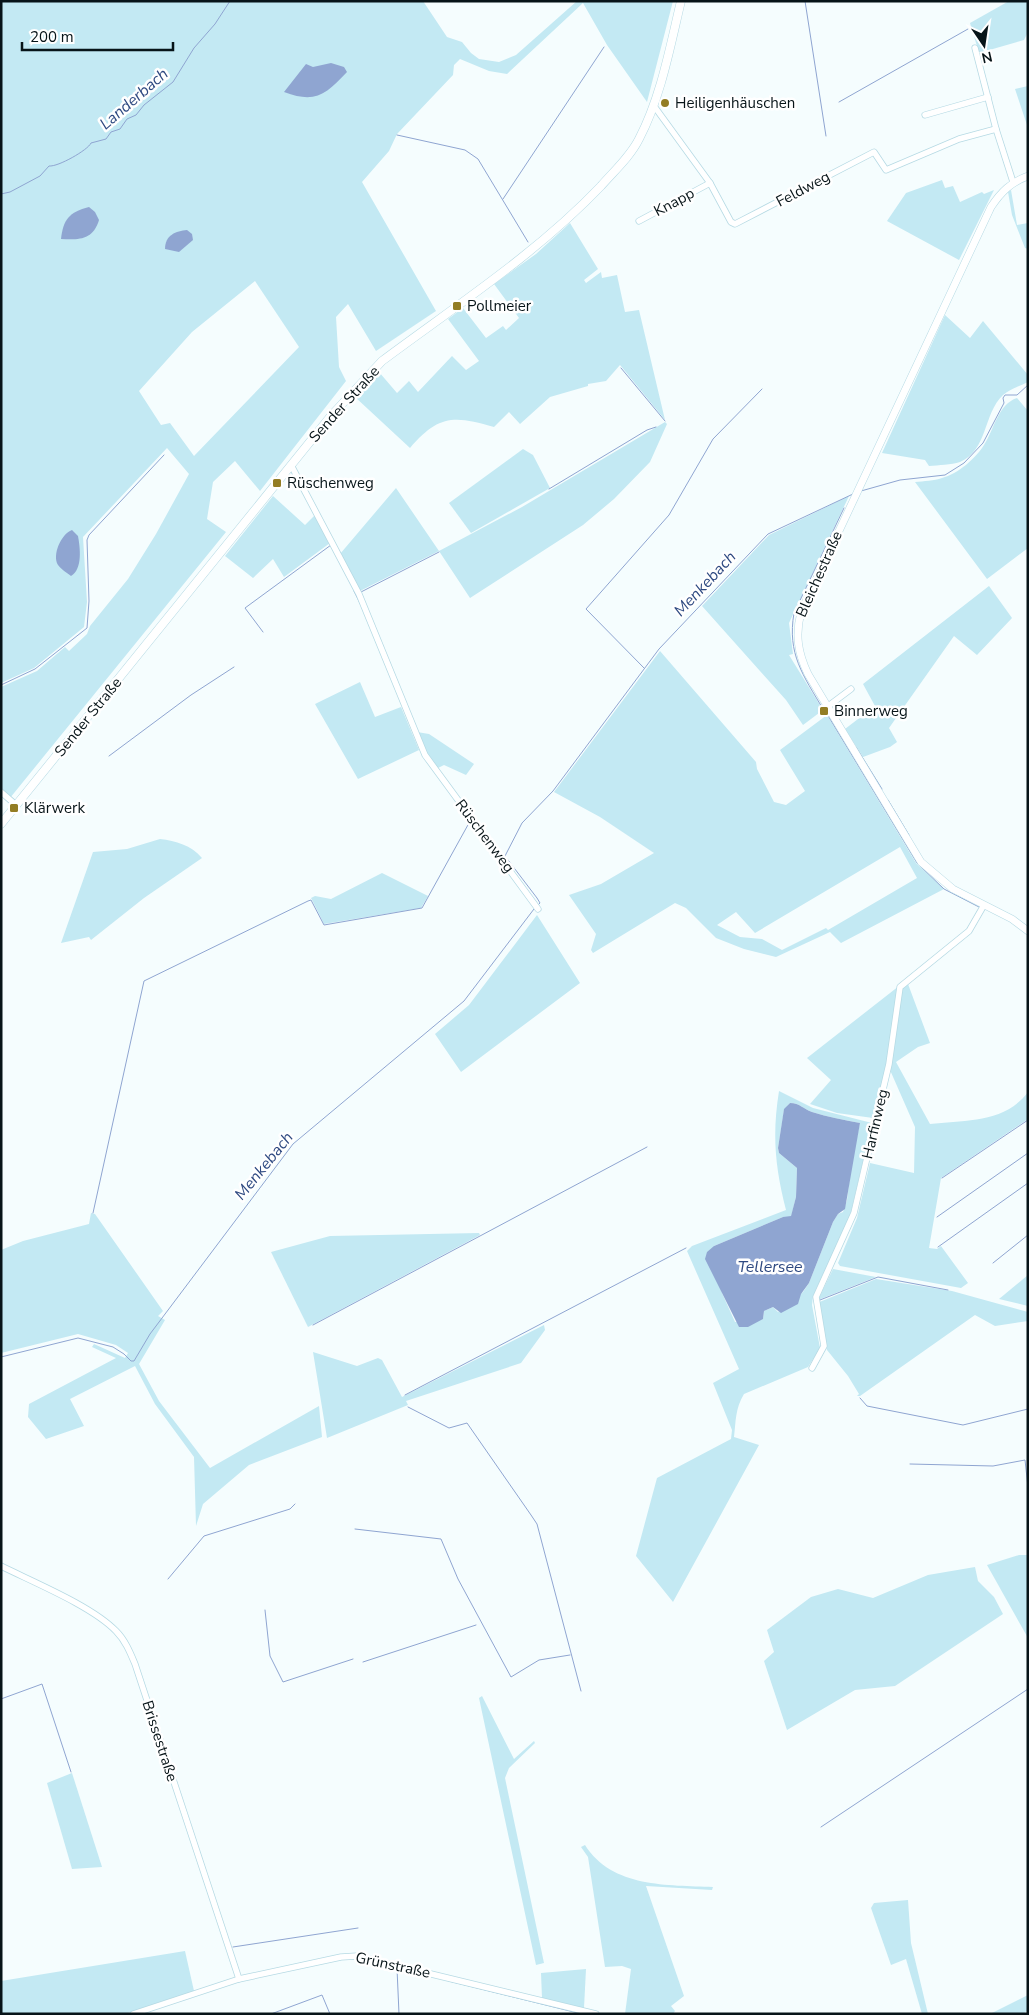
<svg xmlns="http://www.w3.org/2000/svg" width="1029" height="2015" viewBox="0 0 1029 2015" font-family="'Nunito Sans',sans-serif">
  <rect width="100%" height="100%" fill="#f5fdfe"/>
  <!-- green -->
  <g fill="#c3e9f3" fill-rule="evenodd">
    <path d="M1 1H423L447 37 462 42 471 53 479 59 499 62 516 55 577 1H673L647 102 607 45 583 3 507 74 489 71 460 59 454 65 453 75 397 134 389 151 362 182 436 311 376 351 348 304 336 317 339 367 346 381 260 491 235 461 213 482 207 519 226 532 10 798 1 790V687L37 671 65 647 69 651 87 634 90 626 128 579 156 534 189 474 167 448 83 537 87 602 84 627 34 668 1 683ZM255 281 299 347 194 456 170 423 161 425 139 391 192 332Z"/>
    <polygon points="1009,1 1028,1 1028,32 1024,40 979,53 970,23"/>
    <polygon points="1028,86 1028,128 1015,89"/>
    <polygon points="942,180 945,188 953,186 960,202 982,192 984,194 994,190 959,260 887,221 906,193"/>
    <polygon points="1011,190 1017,225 1028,223 1028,249 1025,248 1012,215 1008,192"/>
    <path d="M570 223 598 269 584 280 586 283 601 272 602 278 617 275 625 312 639 310 665 420 620 365 606 381 588 384V386L550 397 520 424 509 412 494 427C454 415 438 415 410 448L355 397 379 372 397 393 409 381 418 392 452 356 466 370 479 361 448 319 463 308 486 338 503 326 506 330 519 318 494 284 536 254Z"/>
    <path d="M945 315 970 338 983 321 1028 375V382C1020 386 1010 389 1003 395 983 414 988 450 960 462 951 465 939 465 929 466L925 460 882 453Z"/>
    <path d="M1017 398 1028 411V548L987 579 915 482C924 481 934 481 942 478 958 474 976 458 984 445 994 430 998 404 1017 398Z"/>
    <polygon points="665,422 667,424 650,462 614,499 583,525 470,598 439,551 360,591 340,554 396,488 439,551 522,507"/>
    <polygon points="523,449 533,455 550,488 471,533 449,503"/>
    <polygon points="273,496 305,525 315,515 330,543 284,577 273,559 253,578 225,556"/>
    <polygon points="849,496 789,623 793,654 789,655 823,710 803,725 786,700 702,606 769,535"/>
    <polygon points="989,586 1012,618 977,655 954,636 889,728 897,742 890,747 863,757 845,729 875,706 863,684"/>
    <path d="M660 651 756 762 757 769 774 802 786 805 805 791 780 750 827 715 916 863 944 889 841 943 830 932 776 957 744 949 716 938 686 908 675 903 593 953 591 950 596 934 569 895 601 884 654 853 600 817 554 792ZM900 847 917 878 828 930 826 928 782 950 762 939 740 937 717 925 736 912 755 933Z"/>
    <polygon points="360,682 375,717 401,707 419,750 358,779 315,704"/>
    <polygon points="417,732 429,734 474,764 466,775 444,765 436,769 425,754"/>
    <path d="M160 839C176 841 191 845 202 858L144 898 91 940 89 937 61 943 93 852 127 849Z"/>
    <polygon points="382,873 428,896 421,908 324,924 311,898 315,896 331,899"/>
    <polygon points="537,915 580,983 461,1072 435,1034 469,1005"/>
    <path d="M908 984 930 1043 918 1047 896 1062 930 1124C965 1120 1005 1123 1028 1092V1119L941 1178 929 1248 937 1249 941 1246 968 1283 961 1288 840 1266 838 1263 857 1218 870 1163 914 1173 915 1127 890 1070 902 989Z"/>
    <polygon points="899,986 887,1063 873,1118 837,1113 810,1104 831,1080 807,1058"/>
    <path d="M779 1091 813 1108 872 1123 850 1216 813 1296 812 1305 820 1348 808 1367 744 1394C735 1409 736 1421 734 1437L759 1445 673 1602 636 1556 657 1478 731 1439 732 1430 713 1383 739 1369 687 1251 692 1246 786 1210C775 1167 772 1135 779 1091ZM790 1103C800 1103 803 1109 812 1112 828 1117 844 1120 860 1123L852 1160 847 1200 843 1212 838 1214 833 1222 809 1283 803 1292 778 1312 773 1307 764 1311 763 1319 735 1322 722 1293 714 1246 783 1217H791L796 1197 797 1168 779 1153 778 1148 784 1110Z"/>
    <polygon points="91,1213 95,1214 163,1311 158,1316 165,1320 139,1364 159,1401 210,1468 319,1406 322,1437 249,1465 203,1504 196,1526 194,1457 155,1404 135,1366 70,1399 84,1426 46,1439 28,1417 29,1404 116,1358 92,1347 94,1344 125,1358 128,1353 116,1345 78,1334 1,1353 1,1250 23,1241 89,1224"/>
    <polygon points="479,1233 480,1235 308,1327 271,1252 330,1236"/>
    <polygon points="833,1269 876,1277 818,1300"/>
    <polygon points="1028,1275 1028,1306 999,1299"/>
    <polygon points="876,1279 952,1291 1028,1312 1028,1321 995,1326 975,1315 860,1396 857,1396 859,1394 848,1376 827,1350 817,1303"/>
    <polygon points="544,1325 545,1330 521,1363 406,1401 408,1405 327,1438 313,1352 357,1366 378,1358 382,1360 402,1397"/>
    <polygon points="1019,1555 1028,1555 1028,1638 987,1565"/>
    <polygon points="975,1567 978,1581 994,1597 1003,1614 895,1686 855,1690 787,1730 764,1661 774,1652 767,1630 811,1597 838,1589 873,1598 928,1575"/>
    <polygon points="482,1696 514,1759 534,1741 535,1743 509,1768 505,1778 544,1963 536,1965 479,1698"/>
    <polygon points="72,1773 102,1867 72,1869 47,1783"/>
    <path d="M585 1845C612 1888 668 1885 713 1887L712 1890 646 1886 684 1996 671 2006 675 2011 673 2014H625L631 1969 622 1966 605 1967 588 1857 581 1847Z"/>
    <polygon points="908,1900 911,1943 928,2014 922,2014 906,1959 891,1965 871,1908 874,1903"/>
    <polygon points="185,1951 194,1991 125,2014 1,2014 1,1981"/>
    <polygon points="586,1969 584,2008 542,1998 541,1973"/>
    <polygon points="1028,1995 1028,2010 1023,2014 990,2014"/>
  </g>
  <!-- water -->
  <g fill="#8fa5d1">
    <path d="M331 63 344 67 347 72C326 94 316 104 284 92L306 64 313 67Z"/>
    <path d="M89 207 95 212 99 220C93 240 79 240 61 239 63 220 69 212 89 207Z"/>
    <path d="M187 230 192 234 193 240 179 252 165 249C165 235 176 231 187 230Z"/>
    <path d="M72 530 78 536C80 547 83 569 71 576 67 573 61 569 58 565 52 555 61 534 72 530Z"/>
    <path d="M790 1103C800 1103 803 1109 812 1112 828 1117 844 1120 860 1123L845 1209 838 1214 833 1222 809 1283 801 1294 798 1304 781 1313 773 1307 764 1311 763 1319 748 1327H739L705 1259 707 1252 714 1246 783 1217 791 1216 796 1197 797 1168 779 1153 778 1148 784 1109Z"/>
  </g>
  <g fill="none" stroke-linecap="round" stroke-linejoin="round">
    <!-- stream -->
    <g stroke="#8fa5d1" stroke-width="1">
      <polyline points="805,1 826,136"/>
      <polyline points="839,102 968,29"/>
      <polyline points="397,135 465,150 478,159 528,242"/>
      <path d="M1 194 10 192 40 176 49 166C58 167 88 150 91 143L106 139 111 132 120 129 127 119 136 115 144 105 173 82 194 48 215 24 230 1"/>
      <polyline points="503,199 604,47"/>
      <polyline points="621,368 665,421"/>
      <polyline points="549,489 647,430 656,427"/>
      <polyline points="861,491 900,480 945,475 964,463 983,443 1004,403 1003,398 1005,395 1017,395 1028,385"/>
      <polyline points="354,591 361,605"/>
      <polyline points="361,592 439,552"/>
      <polyline points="263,632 245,608 331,545"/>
      <polyline points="644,668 586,609 669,515 713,439 762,389"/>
      <polyline points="1,685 35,669 87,628 89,601 87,540 89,535 164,455"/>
      <path d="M823 709C803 675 787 654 794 613L844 508"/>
      <polyline points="827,714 917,863 944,889 979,907"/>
      <polyline points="856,747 882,789"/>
      <polyline points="109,756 191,695 234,667"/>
      <polyline points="888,800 909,835"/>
      <polyline points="538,905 540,903 537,898 505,856 522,823 553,791 659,649 768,534 853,494"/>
      <polyline points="942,1178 1028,1120"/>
      <polyline points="93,1213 144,981 308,901 311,900 324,925 422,908 469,823"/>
      <polyline points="937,1217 1028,1153"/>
      <polyline points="938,1247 1028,1183"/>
      <polyline points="993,1263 1028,1235"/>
      <polyline points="820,1300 878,1277 948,1290"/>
      <polyline points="313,1325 647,1147"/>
      <polyline points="1,1357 78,1338 113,1347 124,1354 131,1361 134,1361 150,1334 293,1144 464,1001 534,909"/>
      <polyline points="405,1395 686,1248"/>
      <polyline points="860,1398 867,1406 963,1425 1028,1409"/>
      <polyline points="408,1407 449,1428 467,1423 531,1515 537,1524 581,1691"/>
      <polyline points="910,1464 993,1466 1025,1460 1028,1487"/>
      <polyline points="355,1529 441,1539 458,1579 511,1677 539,1660 570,1655"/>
      <polyline points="168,1579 204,1536 290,1509 295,1504"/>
      <polyline points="265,1610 270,1656 283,1682 353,1659"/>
      <polyline points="363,1662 476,1625"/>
      <polyline points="1,1699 42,1684 71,1772"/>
      <polyline points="821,1827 1028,1689"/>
      <polyline points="233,1947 358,1928"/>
      <polyline points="397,1968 399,2014"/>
      <polyline points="449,1981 582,2014"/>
      <polyline points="271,2014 322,1995 330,2014"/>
    </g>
    <defs>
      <g id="minor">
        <polyline points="975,48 996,129 1013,182"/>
        <polyline points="654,106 710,183 731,222 735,224 874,152 886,170 959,139 996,129"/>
        <polyline points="925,115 988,97"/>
        <polyline points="639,221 710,183"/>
        <polyline points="291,465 359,594 425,755 538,909"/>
        <polyline points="827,707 851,689"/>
        <polyline points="1,792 16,805"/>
        <polyline points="812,1368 824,1346 816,1297 854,1213 889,1064 900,987 969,931 984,905"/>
        <path d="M1 1566C33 1582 92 1606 116 1631 125 1640 130 1652 135 1664L239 1979"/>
        <polyline points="133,2014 239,1979 341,1957 357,1956 596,2014"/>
      </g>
      <path id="tertiary" d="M1028 176C1011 182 1001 192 991 207L801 612C795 635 798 653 808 674L921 862 953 889 1012 919 1028 931"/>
      <path id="secondary" d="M1 824 330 417 382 361C457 305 536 254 601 186 614 171 630 157 639 139 661 97 670 47 681 1"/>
    </defs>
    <!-- minor casing -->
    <use href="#minor" stroke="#b6dae4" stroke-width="7"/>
    <!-- tertiary casing -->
    <use href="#tertiary" stroke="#b6dae4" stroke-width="8"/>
    <!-- secondary casing -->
    <use href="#secondary" stroke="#b6dae4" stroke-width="9"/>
    <!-- minor -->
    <use href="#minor" stroke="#fff" stroke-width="5.5"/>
    <!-- tertiary -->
    <use href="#tertiary" stroke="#fff" stroke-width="7"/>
    <!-- secondary -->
    <use href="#secondary" stroke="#fff" stroke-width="8"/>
  </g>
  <!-- markers -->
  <g fill="#937d24" stroke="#fff" stroke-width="2">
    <circle cx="665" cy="103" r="5"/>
    <rect x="452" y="301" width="10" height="10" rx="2.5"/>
    <rect x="272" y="478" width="10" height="10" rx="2.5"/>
    <rect x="819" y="706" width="10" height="10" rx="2.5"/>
    <rect x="9" y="803" width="10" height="10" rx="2.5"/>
  </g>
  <g text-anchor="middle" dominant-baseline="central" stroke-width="5" stroke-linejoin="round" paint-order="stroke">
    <!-- poi labels -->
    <g font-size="15" fill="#071418" stroke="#fff" text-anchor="start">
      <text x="675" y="103">Heiligenhäuschen</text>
      <text x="467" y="306">Pollmeier</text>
      <text x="287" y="483">Rüschenweg</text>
      <text x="834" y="711">Binnerweg</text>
      <text x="24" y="808">Klärwerk</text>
    </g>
    <!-- street labels -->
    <g font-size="15" fill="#071418" stroke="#fff">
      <text transform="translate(803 189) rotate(-28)">Feldweg</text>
      <text transform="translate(674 202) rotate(-28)">Knapp</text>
      <text transform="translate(344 404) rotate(-48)">Sender Straße</text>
      <text transform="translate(819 574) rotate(-66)">Bleichestraße</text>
      <text transform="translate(88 717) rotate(-51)">Sender Straße</text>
      <text transform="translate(485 836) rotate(53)">Rüschenweg</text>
      <text transform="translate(875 1124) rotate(-77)">Harfinweg</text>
      <text transform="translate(160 1741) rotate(72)">Brissestraße</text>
      <text transform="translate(393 1965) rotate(12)">Grünstraße</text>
    </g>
    <!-- water labels -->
    <g font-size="16" font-style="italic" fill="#2e4981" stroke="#fff">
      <text transform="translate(134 99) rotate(-41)">Landerbach</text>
      <text transform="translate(705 584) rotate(-47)">Menkebach</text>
      <text transform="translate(264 1166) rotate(-51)">Menkebach</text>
      <text x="770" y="1267">Tellersee</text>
    </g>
  </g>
  <!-- border -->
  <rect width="1029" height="2015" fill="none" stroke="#071418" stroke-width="5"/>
  <!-- north arrow -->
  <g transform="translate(984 45) rotate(167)" stroke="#ffffff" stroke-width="4" paint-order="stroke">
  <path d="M0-4L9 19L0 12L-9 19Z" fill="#071418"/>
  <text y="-8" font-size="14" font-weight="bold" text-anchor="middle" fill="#071418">N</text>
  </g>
  <!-- scale -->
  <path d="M22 42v8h151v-8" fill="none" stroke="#071418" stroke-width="2.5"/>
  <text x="30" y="42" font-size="15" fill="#071418" stroke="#ffffff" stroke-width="4" paint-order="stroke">200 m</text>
</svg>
